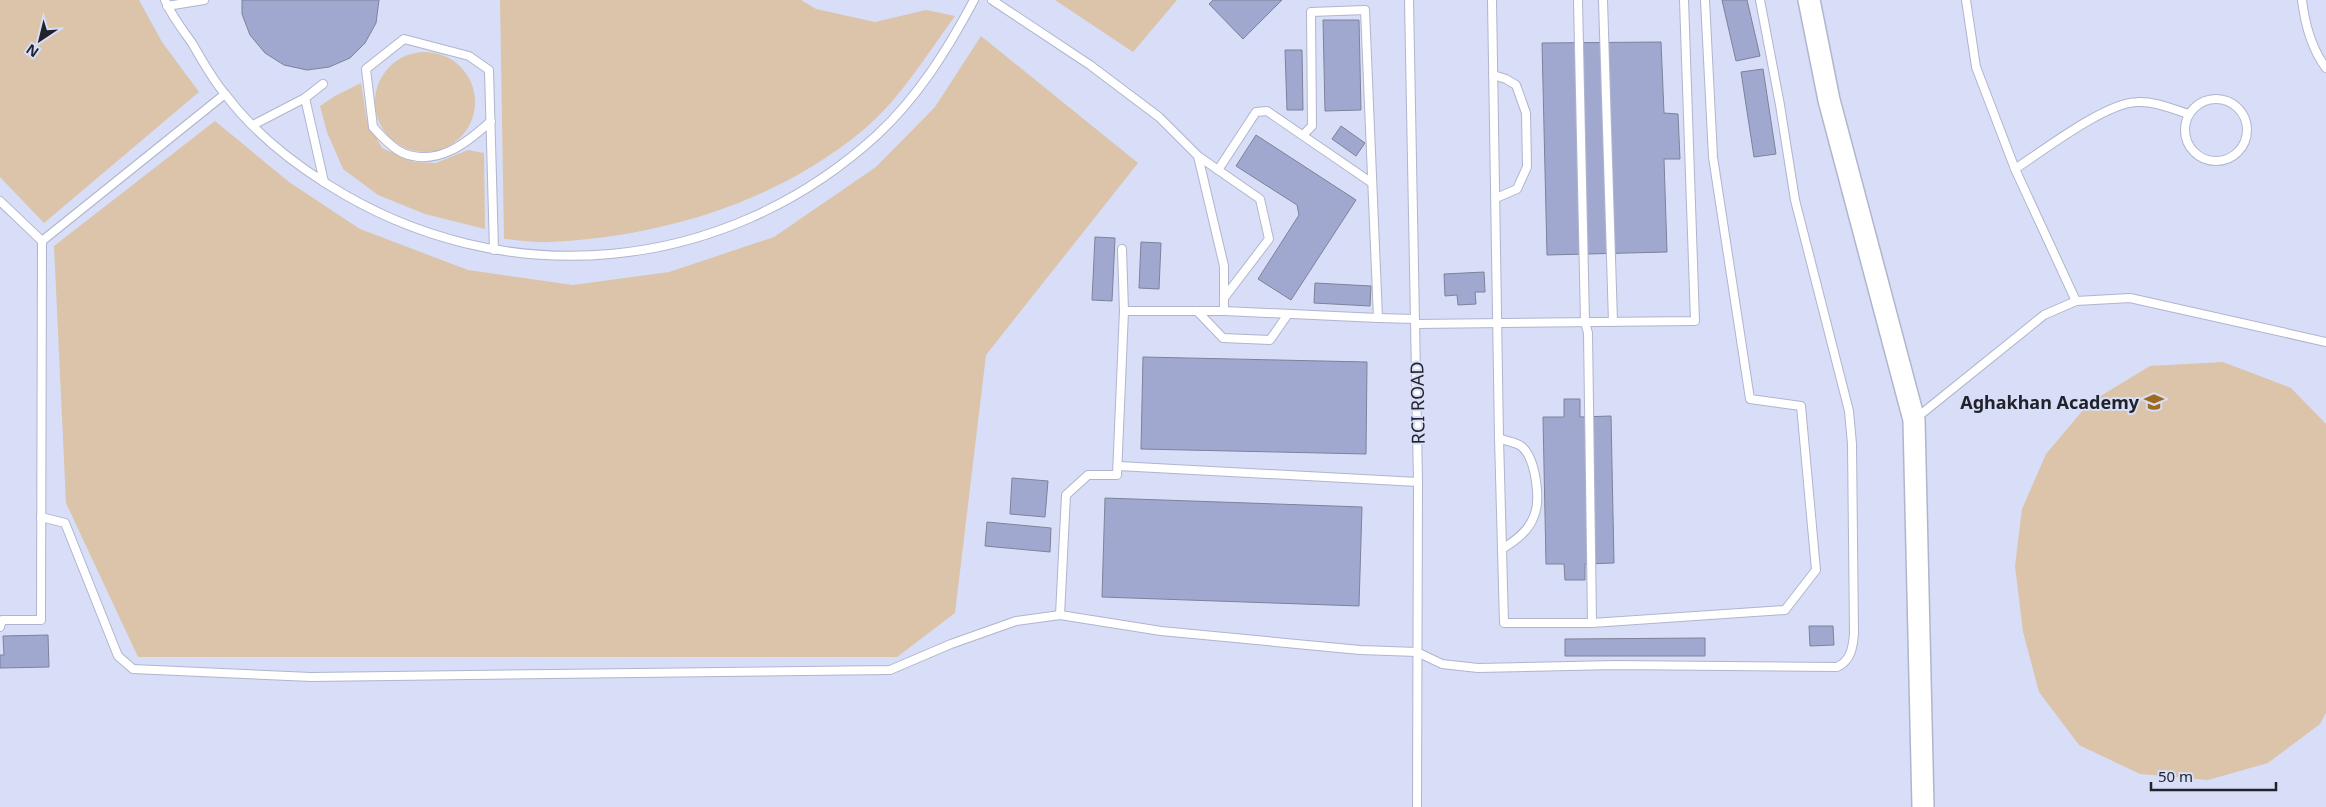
<svg xmlns="http://www.w3.org/2000/svg" width="2326" height="807" viewBox="0 0 2326 807" font-family="'Noto Sans',sans-serif">
  <rect width="100%" height="100%" fill="#d8def7"/>
  <!-- green -->
  <g fill="#dbc4a9">
    <polygon points="0,0 139,0 162,42 199,92 44,223 0,177"/>
    <path d="M500 0H801L816 9 875 22 926 10 955 16C927 54 898 102 862 131 775 203 660 237 549 242 534 243 519 240 504 239Z"/>
    <polygon points="1055,0 1177,0 1133,52"/>
    <polygon points="981,36 1138,163 986,355 955,613 897,657 138,657 66,503 54,246 215,121 289,182 360,229 468,270 573,285 669,272 774,237 876,167 935,107"/>
    <circle cx="425" cy="102" r="50"/>
    <polygon points="361,83 367,121 382,148 414,162 436,163 468,150 484,153 485,229 425,214 378,195 343,169 327,132 320,106 335,96"/>
    <polygon points="2223,362 2291,388 2326,424 2326,713 2320,724 2268,763 2208,780 2140,774 2079,745 2039,692 2023,632 2015,566 2022,509 2046,454 2089,403 2150,366"/>
  </g>
  <!-- building -->
  <g fill="#a1a8cf" stroke="#7d8299">
    <polygon points="242,0 379,0 376,23 365,43 350,58 329,67 307,70 284,65 265,53 250,35 242,14"/>
    <polygon points="1213,0 1282,0 1243,39 1209,4"/>
    <polygon points="1722,0 1747,0 1760,56 1736,61"/>
    <polygon points="1323,20 1359,20 1361,110 1325,111"/>
    <polygon points="1661,42 1664,113 1678,114 1680,159 1664,159 1667,252 1547,255 1542,43"/>
    <polygon points="1285,50 1302,50 1303,110 1287,110"/>
    <polygon points="1763,69 1776,154 1754,157 1741,72"/>
    <polygon points="1341,126 1365,143 1356,156 1332,139"/>
    <polygon points="1256,135 1356,200 1291,300 1258,279 1299,215 1297,205 1236,166"/>
    <polygon points="1095,237 1115,238 1112,301 1092,300"/>
    <polygon points="1141,242 1161,243 1159,289 1139,288"/>
    <polygon points="1484,272 1485,292 1475,292 1476,304 1458,305 1457,295 1445,296 1444,274"/>
    <polygon points="1315,283 1371,286 1370,306 1314,303"/>
    <polygon points="1143,357 1367,362 1366,454 1141,449"/>
    <polygon points="1564,399 1580,399 1580,417 1611,416 1614,563 1585,564 1585,580 1565,580 1564,564 1546,564 1543,417 1564,417"/>
    <polygon points="1012,478 1048,481 1045,517 1010,514"/>
    <polygon points="1105,498 1362,507 1359,606 1102,597"/>
    <polygon points="987,522 1051,528 1050,552 985,546"/>
    <polygon points="1809,626 1833,626 1834,645 1810,646"/>
    <polygon points="48,635 49,667 0,668 0,655 4,655 3,636"/>
    <polygon points="1705,638 1705,656 1565,656 1565,639"/>
  </g>
  <g fill="none" stroke-linecap="round" stroke-linejoin="round">
    <defs>
      <g id="lane">
        <path d="M165 0C171 15 182 29 192 43 202 60 212 79 225 94 252 130 290 161 327 184 503 296 724 275 877 135 918 97 948 49 974 0"/>
        <polyline points="992,0 1090,65 1159,117 1198,156 1224,266 1224,311 1378,318 1365,10 1311,12 1312,126 1303,135"/>
        <polyline points="1409,0 1418,482 1417,807"/>
        <polyline points="1492,0 1499,438 1504,623 1592,623 1785,610 1816,570 1801,406 1750,399 1713,157 1705,0"/>
        <polyline points="1578,0 1585,322 1588,333 1592,623"/>
        <polyline points="1603,0 1613,322"/>
        <polyline points="1966,0 1976,67 2015,169 2076,301"/>
        <path d="M2302 0C2305 25 2311 48 2326 68"/>
        <polyline points="167,6 204,0"/>
        <polyline points="1493,75 1506,79 1516,85 1526,113 1527,167 1517,189 1496,198"/>
        <polyline points="305,98 324,182"/>
        <circle cx="2216" cy="130" r="31"/>
        <path d="M491 121C467 143 437 167 403 153 392 148 381 136 373 127L366 69 404 39 469 56 489 70 494 250"/>
        <polyline points="253,125 305,98 323,84"/>
        <polyline points="1198,156 1260,199 1269,239 1224,298"/>
        <path d="M2015 169C2044 150 2105 103 2137 102 2155 101 2172 109 2189 114"/>
        <polyline points="1218,170 1256,112 1267,111 1372,183"/>
        <polyline points="0,201 42,241 41,620 2,620 0,627"/>
        <polyline points="42,241 225,94"/>
        <polyline points="1124,311 1224,311"/>
        <polyline points="1197,311 1223,338 1270,340 1288,314"/>
        <polyline points="1378,318 1415,319"/>
        <polyline points="1416,324 1695,321 1684,0"/>
        <polyline points="1915,419 2044,315 2076,301 2130,298 2326,342"/>
        <path d="M1499 438C1505 441 1515 442 1521 446 1536 458 1541 500 1534 516 1529 531 1515 541 1502 549"/>
        <polyline points="1118,466 1418,482"/>
        <path d="M41 517 65 523 118 656 133 669 311 677 890 670 951 644 1016 621 1060 615 1161 631 1360 650 1417 652 1442 664 1478 668 1615 665 1837 667C1851 661 1853 647 1854 633L1852 444 1849 411 1795 200 1780 105 1760 0"/>
        <polyline points="1060,615 1066,495 1088,475 1117,475 1124,311 1122,249"/>
      </g>
      <polyline id="secondary" points="1809,0 1829,100 1914,420 1923,807"/>
    </defs>
    <!-- lane casing -->
    <use href="#lane" stroke="#b0b5cd" stroke-width="10"/>
    <!-- secondary casing -->
    <use href="#secondary" stroke="#b0b5cd" stroke-width="24"/>
    <!-- lane -->
    <use href="#lane" stroke="#fff" stroke-width="8"/>
    <!-- secondary -->
    <use href="#secondary" stroke="#fff" stroke-width="21"/>
  </g>
  <!-- icons -->
  <defs>
    <symbol id="school-bare" viewBox="-9 -9 18 18"><path d="M0-5L7-2L0 1L-7-2ZM-4 1L0 2.5L4 1V4Q0 6-4 4Z" fill="#9d6a1f" stroke="#d8def7" stroke-width="2.5" paint-order="stroke"/></symbol>
  </defs>
  <g fill-rule="evenodd">
    <use href="#school-bare" x="2140" y="388" width="28" height="28"/>
  </g>
  <g text-anchor="middle" dominant-baseline="central" stroke-width="4" stroke-linejoin="round" paint-order="stroke">
    <!-- poi labels -->
    <g font-size="18" font-weight="bold" fill="#21232c" stroke="#d8def7" text-anchor="end">
      <text x="2139" y="402">Aghakhan Academy</text>
    </g>
    <!-- street labels -->
    <g font-size="18" fill="#21232c" stroke="#d8def7">
      <text transform="translate(1417 403) rotate(-91)">RCI ROAD</text>
    </g>
  </g>
  <!-- north arrow -->
  <g transform="translate(40 40) rotate(215)" stroke="#d8def7" stroke-width="4" paint-order="stroke">
  <path d="M0-4L9 19L0 12L-9 19Z" fill="#21232c"/>
  <text y="-8" font-size="14" font-weight="bold" text-anchor="middle" fill="#21232c">N</text>
  </g>
  <!-- scale -->
  <path d="M2151 782v8h125v-8" fill="none" stroke="#21232c" stroke-width="2.5"/>
  <text x="2158" y="782" font-size="15" fill="#21232c" stroke="#d8def7" stroke-width="4" paint-order="stroke">50 m</text>
</svg>
